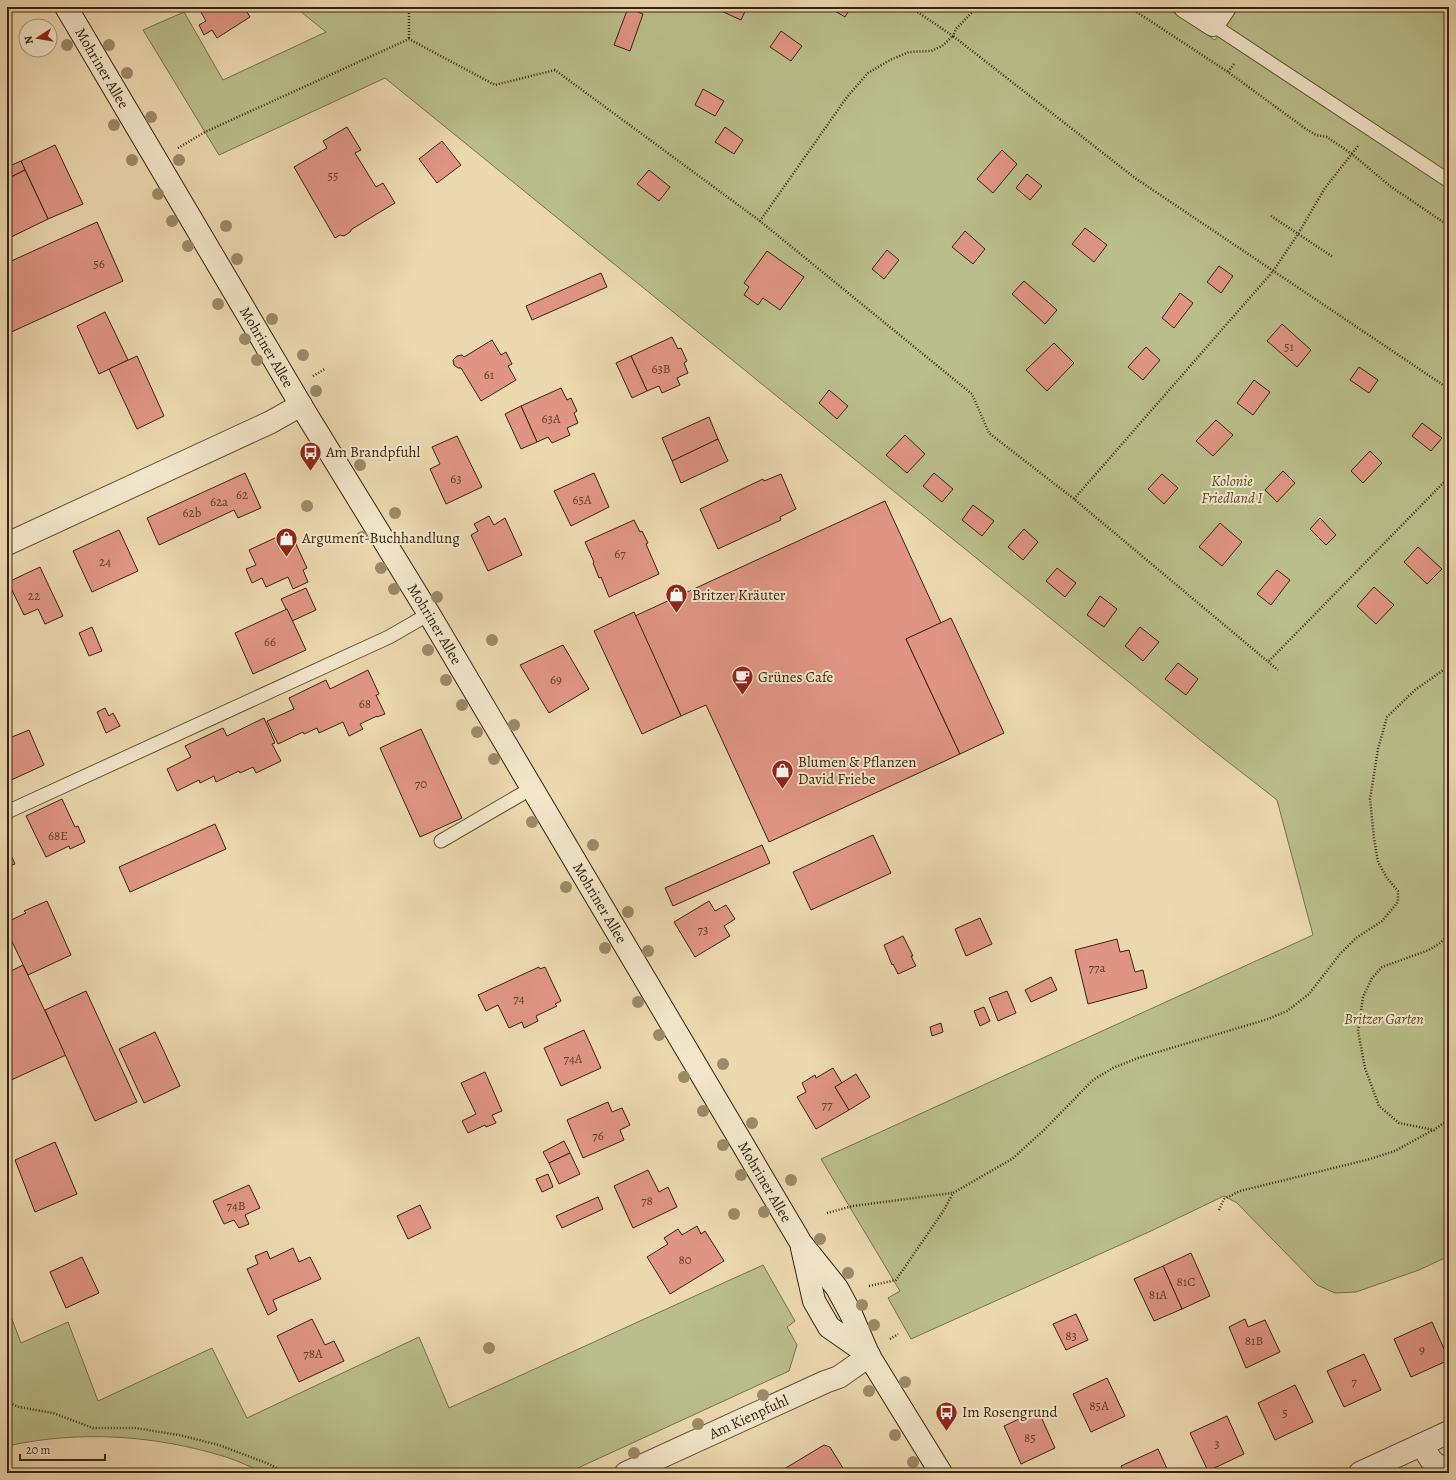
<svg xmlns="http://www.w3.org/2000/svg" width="1456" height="1480" viewBox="0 0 1456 1480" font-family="Alegreya,serif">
  <rect width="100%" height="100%" fill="#ecd8af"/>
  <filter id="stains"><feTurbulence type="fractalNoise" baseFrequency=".005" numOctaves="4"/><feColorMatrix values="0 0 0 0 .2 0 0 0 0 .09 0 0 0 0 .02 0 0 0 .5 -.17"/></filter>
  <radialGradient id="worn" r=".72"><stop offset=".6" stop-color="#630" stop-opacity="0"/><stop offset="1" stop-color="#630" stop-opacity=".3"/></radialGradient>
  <!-- green -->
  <g fill="#b9be8a" stroke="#78714c">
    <polygon points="295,7 1165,7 1215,40 1239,7 1449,7 1449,1256 1419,1270 1356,1292 1335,1293 1317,1285 1237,1203 1224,1196 1151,1231 911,1339 888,1298 900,1291 821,1159 1313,935 1277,800 1204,743 385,78 219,155 143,30 184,12 223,80 326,32"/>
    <path d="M763 1265 795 1321 787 1327 797 1345 789 1371 567 1473H265C252 1468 239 1461 226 1457 155 1435 80 1430 7 1446V1306L21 1343 68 1322 98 1401 212 1348 247 1418 419 1337 449 1408Z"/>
  </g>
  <!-- building -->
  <g fill="#e09584" stroke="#38240f">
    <polygon points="198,7 244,7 250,17 217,38 212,30 204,35 199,25 206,21"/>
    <polygon points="720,7 747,7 741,20 719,10"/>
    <polygon points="828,7 851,7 845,17"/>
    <polygon points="628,8 643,14 630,51 614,45"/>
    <polygon points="781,31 802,46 791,61 770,47"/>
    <polygon points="703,89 724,101 715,116 695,105"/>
    <polygon points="347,127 361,150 355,153 376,187 383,183 395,203 352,229 350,232 344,236 340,235 335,238 294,167 327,148 323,141"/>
    <polygon points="725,127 743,140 734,154 715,142"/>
    <polygon points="442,141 461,165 437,183 419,159"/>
    <polygon points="55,145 83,204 48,219 21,161"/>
    <polygon points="1002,150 1017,164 993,193 977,179"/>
    <polygon points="21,161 25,170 7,179 7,167"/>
    <polygon points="25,170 48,219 7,239 7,179"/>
    <polygon points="649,170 670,187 659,201 637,184"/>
    <polygon points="1027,174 1042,186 1030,200 1016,188"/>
    <polygon points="97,222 123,281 7,334 7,263"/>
    <polygon points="1085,228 1107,245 1094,262 1072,244"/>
    <polygon points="965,231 985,249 973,264 952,247"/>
    <polygon points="887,250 899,260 884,279 872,269"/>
    <polygon points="767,251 804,277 780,310 763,298 758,305 744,295 749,287 744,283"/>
    <polygon points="1219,266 1233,276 1221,293 1207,282"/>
    <polygon points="601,273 607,287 532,320 526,306"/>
    <polygon points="1024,281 1057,310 1045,324 1012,294"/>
    <polygon points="1180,293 1193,303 1174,328 1162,318"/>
    <polygon points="105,312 128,360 99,374 77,326"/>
    <polygon points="1282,324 1311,350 1297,367 1267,341"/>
    <polygon points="672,337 678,349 681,348 687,361 684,363 688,373 677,378 680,385 662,393 659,386 647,391 631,356"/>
    <polygon points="492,340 501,355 506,352 512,364 508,366 516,380 481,401 461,368 458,368 454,365 453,360 457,356 462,355 464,357"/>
    <polygon points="1054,343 1074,363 1047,391 1026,370"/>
    <polygon points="1146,347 1160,360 1143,380 1128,367"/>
    <polygon points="137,356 164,416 137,429 109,369"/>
    <polygon points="631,356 647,391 632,398 616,363"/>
    <polygon points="1359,367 1378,380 1369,393 1350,380"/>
    <polygon points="1254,380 1270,392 1253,415 1237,403"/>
    <polygon points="561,388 567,400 571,398 577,411 574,413 578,423 567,428 570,435 552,443 548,437 537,442 521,406"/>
    <polygon points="829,390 848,406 837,419 819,403"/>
    <polygon points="521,406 537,442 521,449 505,414"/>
    <polygon points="709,417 718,439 672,461 662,438"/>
    <polygon points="1216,420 1233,435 1213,456 1196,441"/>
    <polygon points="1422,423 1442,438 1431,451 1412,436"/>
    <polygon points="905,435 925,454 907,473 886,455"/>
    <polygon points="457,436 482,487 446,504 430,469 440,464 432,447"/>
    <polygon points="718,439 728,461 681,483 672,461"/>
    <polygon points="1370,451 1382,463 1363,483 1351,471"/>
    <polygon points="1283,471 1295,483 1277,502 1265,490"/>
    <polygon points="245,473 261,508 238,518 234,510 159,545 147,518"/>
    <polygon points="594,473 609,507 571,526 554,491"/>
    <polygon points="934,473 953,489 942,502 923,486"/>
    <polygon points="781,474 796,509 780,517 781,520 718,549 700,509 763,479 764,481"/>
    <polygon points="1162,474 1178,488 1164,504 1148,489"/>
    <polygon points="885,501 941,623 906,639 960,754 769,842 706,705 681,716 635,616"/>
    <polygon points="973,505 994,521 982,536 962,520"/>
    <polygon points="489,516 494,525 505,518 522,555 488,571 471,535 478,531 474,524"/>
    <polygon points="1320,518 1336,535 1326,545 1310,529"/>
    <polygon points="634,520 640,532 642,531 648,543 646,544 659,574 609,597 601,577 599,578 593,563 594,562 585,542"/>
    <polygon points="1220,523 1242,542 1222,566 1199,547"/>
    <polygon points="1024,529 1038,542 1023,560 1008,547"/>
    <polygon points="119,530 138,571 92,592 73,551"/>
    <polygon points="290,531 307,568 303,570 308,582 293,589 288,577 266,587 262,578 252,583 246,569 256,565 249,550"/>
    <polygon points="1418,547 1442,569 1427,584 1404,562"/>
    <polygon points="40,567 63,616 45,624 38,609 24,615 8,582"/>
    <polygon points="1057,568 1076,583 1065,597 1046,581"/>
    <polygon points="1277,570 1290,580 1271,605 1257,594"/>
    <polygon points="1374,587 1394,605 1376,624 1357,606"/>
    <polygon points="306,588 316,610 292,621 281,599"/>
    <polygon points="1100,596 1117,609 1104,627 1087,615"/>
    <polygon points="287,609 306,650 253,674 235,633"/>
    <polygon points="634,612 681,716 642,734 594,631"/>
    <polygon points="951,618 1004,733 960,754 906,639"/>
    <polygon points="92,627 102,651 89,656 79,633"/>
    <polygon points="1140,627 1159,642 1143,661 1125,646"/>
    <polygon points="563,645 589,689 549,713 520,665"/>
    <polygon points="1178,663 1198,679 1186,695 1165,679"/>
    <polygon points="368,670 379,694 376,695 385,714 377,717 377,716 360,724 363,729 349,736 343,722 319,733 317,728 304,734 303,732 278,744 267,721 294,709 289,698 326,680 330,689"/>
    <polygon points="105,708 109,716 113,713 120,726 106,733 97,712"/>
    <polygon points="264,718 275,743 272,744 281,761 256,773 253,767 240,773 239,771 216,782 214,776 200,783 199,780 177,791 167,769 191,757 185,746 223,728 227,736"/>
    <polygon points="421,729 462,818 420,837 380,748"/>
    <polygon points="29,730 44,765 9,781 7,776 7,739"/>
    <polygon points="62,799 75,827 78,826 85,842 70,849 69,846 46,857 26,816"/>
    <polygon points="215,824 226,849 130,892 119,867"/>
    <polygon points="873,835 891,873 811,910 793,872"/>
    <polygon points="762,845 770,863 673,906 665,888"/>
    <polygon points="7,846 15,864 7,867"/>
    <polygon points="47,901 71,955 28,975 7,931 7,922 26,913 24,911"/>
    <polygon points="709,901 715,911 726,905 735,919 724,926 730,936 695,957 674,922"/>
    <polygon points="980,918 992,944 966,956 955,929"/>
    <polygon points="903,936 913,956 911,956 916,966 898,974 893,964 892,965 884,945"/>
    <polygon points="1117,939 1120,952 1129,950 1135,972 1143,970 1147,988 1088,1004 1075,950"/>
    <polygon points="23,965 66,1055 9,1081 7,1077 7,973"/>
    <polygon points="539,967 540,969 545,967 561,1001 555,1004 557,1006 536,1016 538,1021 524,1028 522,1022 509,1028 498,1005 486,1011 478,995"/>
    <polygon points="1051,977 1057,990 1031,1002 1025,990"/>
    <polygon points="86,991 137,1102 95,1121 45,1010"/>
    <polygon points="1007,991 1016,1013 998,1021 989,998"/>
    <polygon points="984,1007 990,1021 980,1026 974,1011"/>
    <polygon points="941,1023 943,1032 932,1036 930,1027"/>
    <polygon points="584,1030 601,1068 561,1086 544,1048"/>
    <polygon points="155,1032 180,1086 144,1103 119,1049"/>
    <polygon points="833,1068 842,1083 835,1087 849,1110 816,1129 797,1097 806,1092 802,1083 815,1075 816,1078"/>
    <polygon points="485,1072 502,1111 492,1115 496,1123 486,1127 485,1125 468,1133 462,1121 476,1114 461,1083"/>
    <polygon points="856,1074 870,1097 849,1110 835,1087"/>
    <polygon points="608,1102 612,1112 622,1108 630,1125 620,1130 624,1140 583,1158 567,1120"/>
    <polygon points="564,1141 570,1153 549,1163 543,1152"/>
    <polygon points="55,1142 77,1194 35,1212 15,1160"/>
    <polygon points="570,1153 580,1174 559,1184 549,1163"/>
    <polygon points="648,1170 659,1192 668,1187 677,1207 633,1228 614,1186"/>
    <polygon points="548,1174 553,1187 542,1192 536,1179"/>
    <polygon points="249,1185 260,1208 245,1215 249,1224 239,1228 234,1220 224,1224 213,1201"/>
    <polygon points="598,1197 603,1209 562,1228 556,1216"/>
    <polygon points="420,1205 431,1228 408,1239 397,1216"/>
    <polygon points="697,1226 701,1234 705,1231 724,1261 670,1294 647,1257 668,1244 664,1238 678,1229 682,1235"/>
    <polygon points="293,1248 299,1262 310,1257 321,1279 273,1300 277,1310 268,1315 247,1269 258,1264 255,1256 267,1251 270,1259"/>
    <polygon points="1191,1253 1210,1296 1182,1309 1163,1266"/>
    <polygon points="82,1257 99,1293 66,1308 50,1272"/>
    <polygon points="1163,1266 1182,1309 1154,1321 1134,1279"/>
    <polygon points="1076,1314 1088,1340 1066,1350 1053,1324"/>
    <polygon points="312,1319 325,1345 334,1341 344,1361 299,1382 277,1336"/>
    <polygon points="1245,1319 1248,1327 1265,1320 1280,1352 1246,1368 1229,1327"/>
    <polygon points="1432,1322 1449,1360 1411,1377 1394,1339"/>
    <polygon points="1364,1354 1381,1390 1344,1407 1327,1371"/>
    <polygon points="1107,1378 1125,1416 1091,1432 1073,1394"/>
    <polygon points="1295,1385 1313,1422 1275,1440 1258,1403"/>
    <polygon points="1038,1410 1055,1448 1021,1464 1004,1426"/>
    <polygon points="1227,1416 1244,1454 1208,1471 1190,1433"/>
    <polygon points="824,1445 830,1447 846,1473 786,1473 784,1469"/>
    <polygon points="1158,1449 1169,1473 1124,1473 1121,1466"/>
  </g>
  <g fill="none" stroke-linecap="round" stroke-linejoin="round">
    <defs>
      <g id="lane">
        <polyline points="1213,25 1449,181"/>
        <polyline points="7,812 389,637 429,614"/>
        <polyline points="441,841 532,788"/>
      </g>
      <g id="street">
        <polyline points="1185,7 1213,25 1225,7"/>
        <polyline points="7,544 271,422 301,405"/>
        <polyline points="1422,1445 1431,1460 1447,1473"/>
        <path id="s1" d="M626 1473 825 1382 839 1377 869 1356"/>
        <polyline points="1360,1473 1449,1432"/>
      </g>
      <g id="secondary">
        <path id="s2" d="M66 7 305 412 429 614 801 1243 837 1288 851 1314 869 1356 941 1473"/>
        <polyline points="802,1248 814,1301 829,1327 869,1355"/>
      </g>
    </defs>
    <!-- lane casing -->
    <use href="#lane" stroke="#655137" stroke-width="15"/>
    <!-- street casing -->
    <use href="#street" stroke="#655137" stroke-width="24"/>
    <!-- secondary casing -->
    <use href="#secondary" stroke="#38240f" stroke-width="24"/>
    <!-- path -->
    <g stroke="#38240f" stroke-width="2.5" stroke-dasharray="1 2" stroke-linecap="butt">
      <polyline points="108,7 110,10"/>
      <polyline points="409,7 409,39"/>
      <polyline points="910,7 953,36 956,29 977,7"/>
      <polyline points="1129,7 1228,72 1306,129 1316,135 1327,137 1352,154 1390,186 1449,226"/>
      <polyline points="1228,72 1234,64"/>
      <polyline points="178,148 205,132 409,39 495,85 555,70 760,221 972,394 989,433 1074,499 1278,670"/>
      <polyline points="1271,216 1333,257"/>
      <polyline points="760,221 847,97 868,73 890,60 909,52 931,51 942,46 953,36 1135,178 1449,389"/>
      <polyline points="313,376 325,369"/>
      <polyline points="1074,499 1274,270 1298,234 1325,188 1358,146"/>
      <polyline points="1269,661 1449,477"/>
      <polyline points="1449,935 1440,943 1429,950 1382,967 1372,978 1363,997 1358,1031 1365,1068 1379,1106 1399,1123 1434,1130 1449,1119"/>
      <polyline points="1219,1210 1224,1199 1240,1191 1370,1159 1395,1151 1433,1130"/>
      <polyline points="827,1213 853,1206 952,1193"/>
      <polyline points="869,1286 896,1280 944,1210 953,1193 1012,1159 1043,1131 1093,1080 1113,1068 1138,1058 1268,1019 1287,1011 1309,994 1340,954 1356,938 1382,921 1398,902 1398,891 1387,878 1378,862 1374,838 1370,799 1378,749 1387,717 1415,690 1449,666"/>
      <polyline points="890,1339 898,1334"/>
      <polyline points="7,1402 19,1407 53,1413 93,1428 135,1428 179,1435 219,1445 269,1464 285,1473"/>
    </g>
    <!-- lane -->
    <use href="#lane" stroke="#f3e6cb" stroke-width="13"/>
    <!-- street -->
    <use href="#street" stroke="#f3e6cb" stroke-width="22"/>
    <!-- secondary -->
    <use href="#secondary" stroke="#f3e6cb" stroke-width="22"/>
  </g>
  <!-- trees -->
  <g fill="#9b8a68">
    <circle cx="67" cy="45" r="6"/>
    <circle cx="109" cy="45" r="6"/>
    <circle cx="127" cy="73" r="6"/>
    <circle cx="151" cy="117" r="6"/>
    <circle cx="114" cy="125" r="6"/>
    <circle cx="132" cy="160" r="6"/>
    <circle cx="179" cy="160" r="6"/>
    <circle cx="158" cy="194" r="6"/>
    <circle cx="172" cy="221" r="6"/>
    <circle cx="226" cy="226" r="6"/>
    <circle cx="188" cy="246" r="6"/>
    <circle cx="237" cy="259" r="6"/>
    <circle cx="218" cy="304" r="6"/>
    <circle cx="272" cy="319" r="6"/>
    <circle cx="245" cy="339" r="6"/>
    <circle cx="303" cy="355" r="6"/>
    <circle cx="257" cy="360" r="6"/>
    <circle cx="316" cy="391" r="6"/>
    <circle cx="360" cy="465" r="6"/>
    <circle cx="307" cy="506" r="6"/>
    <circle cx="395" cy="513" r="6"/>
    <circle cx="362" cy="537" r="6"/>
    <circle cx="381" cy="568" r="6"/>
    <circle cx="394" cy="589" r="6"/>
    <circle cx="437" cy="597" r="6"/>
    <circle cx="492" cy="640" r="6"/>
    <circle cx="428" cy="650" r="6"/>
    <circle cx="446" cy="680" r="6"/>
    <circle cx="462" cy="705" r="6"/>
    <circle cx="514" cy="725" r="6"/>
    <circle cx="477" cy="732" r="6"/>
    <circle cx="494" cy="759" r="6"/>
    <circle cx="532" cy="822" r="6"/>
    <circle cx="593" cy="845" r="6"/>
    <circle cx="566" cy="887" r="6"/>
    <circle cx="628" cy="912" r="6"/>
    <circle cx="605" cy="948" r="6"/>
    <circle cx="648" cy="951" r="6"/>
    <circle cx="638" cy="1002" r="6"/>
    <circle cx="659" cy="1035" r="6"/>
    <circle cx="723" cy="1064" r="6"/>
    <circle cx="684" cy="1077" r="6"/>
    <circle cx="703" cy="1111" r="6"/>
    <circle cx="752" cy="1123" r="6"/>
    <circle cx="723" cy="1145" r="6"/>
    <circle cx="741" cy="1175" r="6"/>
    <circle cx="791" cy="1180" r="6"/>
    <circle cx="764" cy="1212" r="6"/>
    <circle cx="734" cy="1214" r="6"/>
    <circle cx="820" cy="1239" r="6"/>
    <circle cx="848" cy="1273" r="6"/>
    <circle cx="862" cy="1305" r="6"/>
    <circle cx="874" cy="1325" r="6"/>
    <circle cx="489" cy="1348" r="6"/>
    <circle cx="905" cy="1382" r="6"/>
    <circle cx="869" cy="1391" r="6"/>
    <circle cx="763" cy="1395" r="6"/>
    <circle cx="698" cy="1424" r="6"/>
    <circle cx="895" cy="1435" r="6"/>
    <circle cx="634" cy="1453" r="6"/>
    <circle cx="913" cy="1462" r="6"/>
  </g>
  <!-- icons -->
  <defs>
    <symbol id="bus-pin" viewBox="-11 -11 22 30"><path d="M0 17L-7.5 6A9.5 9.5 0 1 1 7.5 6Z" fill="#8f2418" stroke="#f3e6cb"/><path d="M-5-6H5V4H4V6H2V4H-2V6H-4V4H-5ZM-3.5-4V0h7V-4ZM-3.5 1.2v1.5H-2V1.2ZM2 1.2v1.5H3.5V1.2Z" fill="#fff"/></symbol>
    <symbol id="shop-pin" viewBox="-11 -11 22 30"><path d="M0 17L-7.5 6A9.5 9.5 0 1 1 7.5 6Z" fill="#8f2418" stroke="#f3e6cb"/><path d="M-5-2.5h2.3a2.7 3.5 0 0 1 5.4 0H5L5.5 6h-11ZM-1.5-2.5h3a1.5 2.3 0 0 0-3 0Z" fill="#fff"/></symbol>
    <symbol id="cafe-pin" viewBox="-11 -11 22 30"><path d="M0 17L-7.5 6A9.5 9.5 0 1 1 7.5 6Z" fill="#8f2418" stroke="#f3e6cb"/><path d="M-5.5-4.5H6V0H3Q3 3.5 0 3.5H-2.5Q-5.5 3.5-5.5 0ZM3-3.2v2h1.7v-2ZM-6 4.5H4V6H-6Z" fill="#fff"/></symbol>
  </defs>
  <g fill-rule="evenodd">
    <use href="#bus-pin" x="298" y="440" width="25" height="34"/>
    <use href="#shop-pin" x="274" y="526" width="25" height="34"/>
    <use href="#shop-pin" x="664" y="582" width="25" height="34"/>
    <use href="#cafe-pin" x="730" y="664" width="25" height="34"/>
    <use href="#shop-pin" x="770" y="758" width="25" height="34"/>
    <use href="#bus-pin" x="934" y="1400" width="25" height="34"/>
  </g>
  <g text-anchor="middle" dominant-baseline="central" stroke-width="4" stroke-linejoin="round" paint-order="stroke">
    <!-- number labels -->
    <g font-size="13" fill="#62402c">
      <text x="333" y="175">55</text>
      <text x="99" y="263">56</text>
      <text x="1289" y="346">51</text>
      <text x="661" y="368">63B</text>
      <text x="489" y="374">61</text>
      <text x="551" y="418">63A</text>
      <text x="456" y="478">63</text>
      <text x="242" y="494">62</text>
      <text x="582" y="499">65A</text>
      <text x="219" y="501">62a</text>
      <text x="192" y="512">62b</text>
      <text x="620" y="553">67</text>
      <text x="105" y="561">24</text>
      <text x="34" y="595">22</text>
      <text x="270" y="641">66</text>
      <text x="556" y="679">69</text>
      <text x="365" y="703">68</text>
      <text x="421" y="783">70</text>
      <text x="58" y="835">68E</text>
      <text x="703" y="929">73</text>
      <text x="1097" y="967">77a</text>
      <text x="519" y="998">74</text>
      <text x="573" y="1058">74A</text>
      <text x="827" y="1104">77</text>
      <text x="598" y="1135">76</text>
      <text x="647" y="1200">78</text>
      <text x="236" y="1205">74B</text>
      <text x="685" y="1259">80</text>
      <text x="1186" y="1281">81C</text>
      <text x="1158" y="1294">81A</text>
      <text x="1071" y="1335">83</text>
      <text x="1254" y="1340">81B</text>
      <text x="1422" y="1349">9</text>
      <text x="313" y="1353">78A</text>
      <text x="1354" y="1381">7</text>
      <text x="1099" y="1405">85A</text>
      <text x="1285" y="1412">5</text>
      <text x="1030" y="1437">85</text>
      <text x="1217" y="1443">3</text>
    </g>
    <!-- street labels -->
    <g font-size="15" fill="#38240f" stroke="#f3e6cb">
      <text stroke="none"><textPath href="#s2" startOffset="71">Mohriner Allee</textPath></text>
      <text stroke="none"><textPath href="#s2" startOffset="395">Mohriner Allee</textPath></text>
      <text stroke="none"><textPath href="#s2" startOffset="719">Mohriner Allee</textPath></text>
      <text stroke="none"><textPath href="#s2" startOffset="1043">Mohriner Allee</textPath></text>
      <text stroke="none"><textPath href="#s2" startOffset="1367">Mohriner Allee</textPath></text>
      <text stroke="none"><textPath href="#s1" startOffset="135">Am Kienpfuhl</textPath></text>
    </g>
    <!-- poi labels -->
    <g font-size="15" fill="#38240f" stroke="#f3e6cb" text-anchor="start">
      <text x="326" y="452">Am Brandpfuhl</text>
      <text x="302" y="538">Argument-Buchhandlung</text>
      <text x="692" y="595">Britzer Kräuter</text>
      <text x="758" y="677">Grünes Cafe</text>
      <text x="798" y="762">Blumen &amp; Pflanzen<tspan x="798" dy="17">David Friebe</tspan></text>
      <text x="962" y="1412">Im Rosengrund</text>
    </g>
    <!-- park labels -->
    <g font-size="15" font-style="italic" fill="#584a2e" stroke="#f3e6cb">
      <text x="1232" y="481">Kolonie<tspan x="1232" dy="17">Friedland I</tspan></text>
      <text x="1384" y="1019">Britzer Garten</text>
    </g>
  </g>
  <!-- margin -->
  <rect width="1456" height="1480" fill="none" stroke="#ecd8af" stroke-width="24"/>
  <rect x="8" y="8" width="1440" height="1464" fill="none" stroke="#38240f" stroke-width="2"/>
  <rect x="12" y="12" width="1432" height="1456" fill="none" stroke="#38240f"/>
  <!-- north arrow -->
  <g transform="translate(38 38) rotate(258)"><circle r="19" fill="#f3e6cb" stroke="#a89880"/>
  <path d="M0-3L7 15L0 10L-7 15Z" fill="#8f2418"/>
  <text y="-6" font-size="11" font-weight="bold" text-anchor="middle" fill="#38240f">N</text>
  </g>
  <!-- scale -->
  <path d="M20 1454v6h85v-6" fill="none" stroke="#38240f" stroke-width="2"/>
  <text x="26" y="1454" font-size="12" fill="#38240f" stroke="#f3e6cb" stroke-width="3" paint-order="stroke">20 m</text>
  <rect width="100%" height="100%" filter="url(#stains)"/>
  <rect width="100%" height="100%" fill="url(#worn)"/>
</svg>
